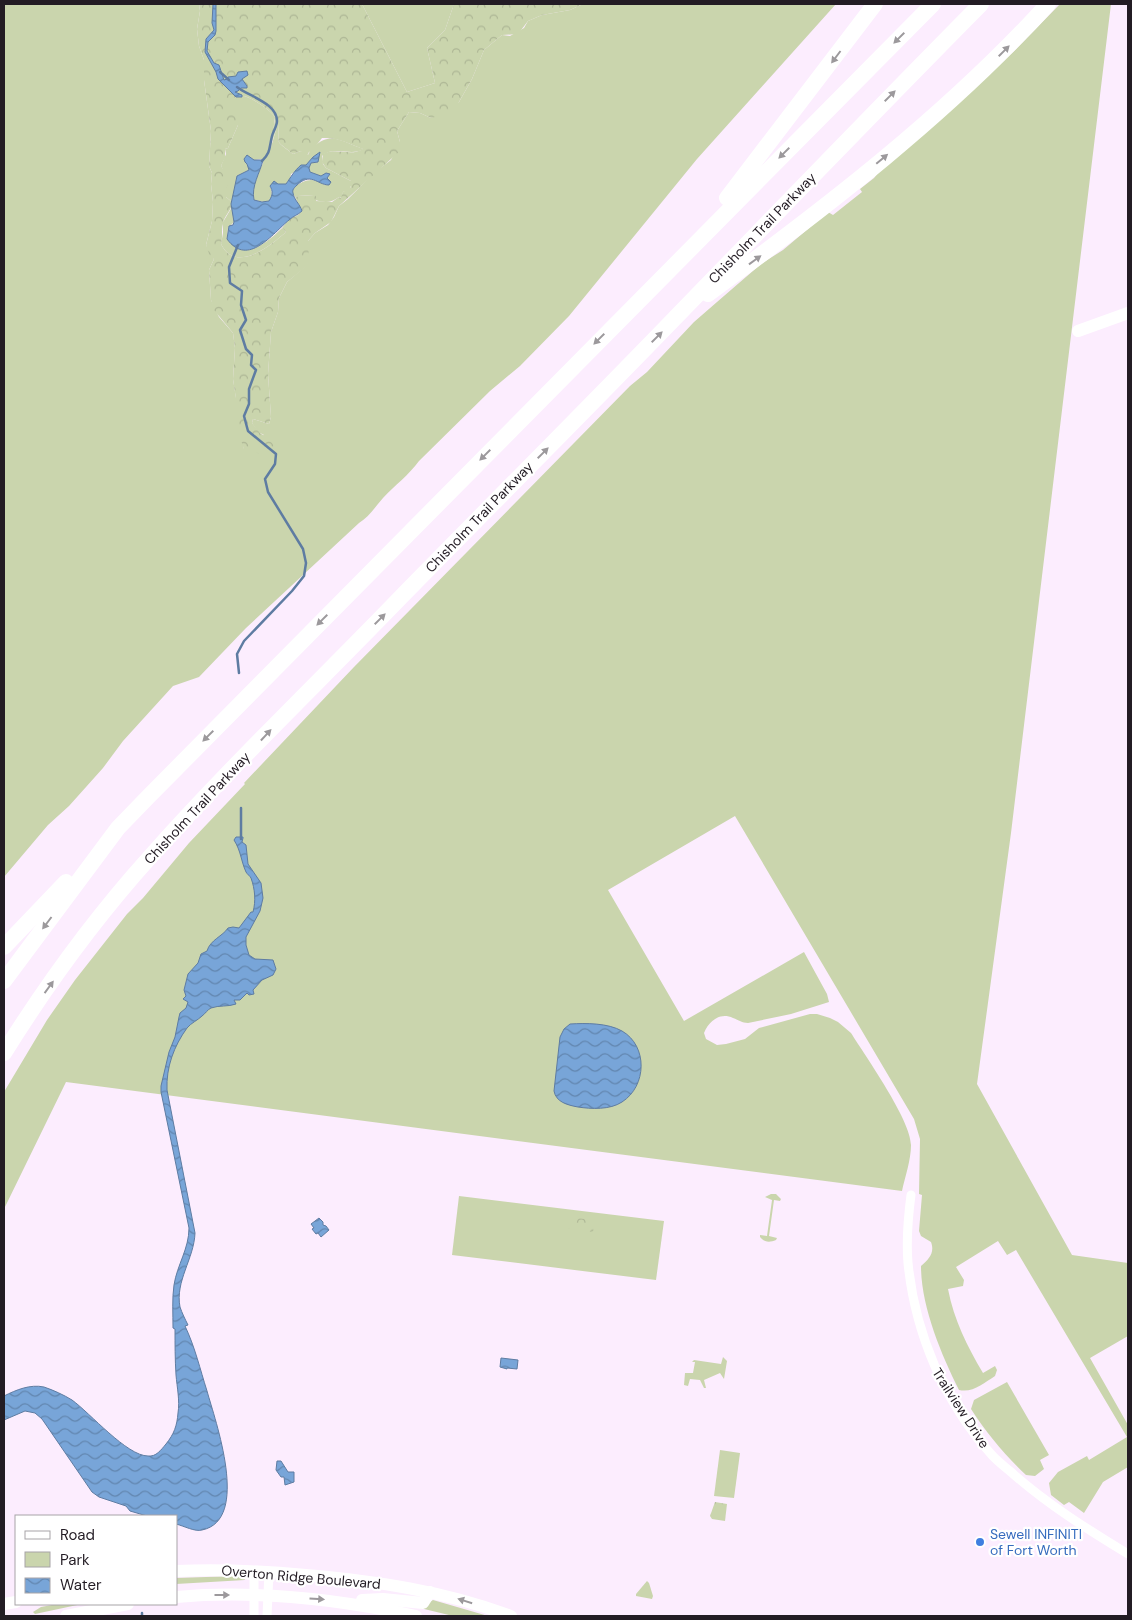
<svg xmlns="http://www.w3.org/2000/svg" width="1132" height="1620" viewBox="0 0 1132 1620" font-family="'DM Sans',sans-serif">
  <defs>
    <pattern id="forest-crowns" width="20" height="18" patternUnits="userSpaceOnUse" patternTransform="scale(1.25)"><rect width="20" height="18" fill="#cad5ad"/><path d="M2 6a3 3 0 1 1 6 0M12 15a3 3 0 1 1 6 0" fill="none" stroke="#adb695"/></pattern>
    <pattern id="water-waves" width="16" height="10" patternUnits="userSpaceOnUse" patternTransform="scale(1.25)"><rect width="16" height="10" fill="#78a5d8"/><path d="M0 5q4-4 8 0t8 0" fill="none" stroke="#6286af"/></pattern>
  </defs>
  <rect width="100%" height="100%" fill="#fcedfe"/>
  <!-- green -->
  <g fill="#cad5ad">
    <path d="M4 4H199L200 11 197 29 199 46 204 60V80L211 131 209 166 212 173 211 184 213 202 212 221 206 245 214 259 209 270 211 300 219 317 233 333 235 348 233 379 244 449 264 435 258 432 252 423 253 419 269 424 271 417 268 374 271 332 278 312 279 298 287 282 307 265 308 241 315 233 328 225 334 217 339 206 348 199 375 172 391 160 400 142 397 131 409 112 420 113 431 118 459 102 472 79 484 50 502 35 510 36 524 28 528 21 542 15 570 10 583 4H836L697 159 569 316 520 366 490 391 419 461C409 475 395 485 383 498 375 507 369 517 359 523L246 628 199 677 173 686 123 741 103 768 69 806 48 825 4 877Z"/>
    <polygon points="362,4 454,4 445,30 427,48 435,83 407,92"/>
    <path d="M1060 4H1111L1011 833 977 1084 1072 1255 1128 1263V1336L1090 1358 1128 1425V1467L1103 1482 1084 1513 1069 1502 1064 1505 1051 1495 1049 1483 1058 1472 1087 1456 1089 1460 1127 1437 1016 1250 1007 1255 998 1241 956 1267 964 1280 963 1286 948 1289C954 1320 967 1346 983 1373L995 1366 997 1370 995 1376C984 1383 973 1393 959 1390 941 1354 921 1306 921 1266 929 1259 935 1253 931 1242L921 1236 919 1231 922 1195 919 1194 920 1139 914 1119 735 816 608 890 684 1021 804 952 827 994 829 1002 791 1014 748 1023C742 1023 739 1020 733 1018 720 1012 709 1021 704 1033L706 1039 717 1045 726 1044 745 1039 759 1028 810 1014H817L830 1018 838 1022 851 1033C866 1057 911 1120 911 1145 911 1160 905 1177 902 1191L66 1082 4 1209V1092L47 1020 75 980 127 914 143 898 189 843 245 784 244 783 354 667 630 386 647 372 694 322 717 302 761 264 783 250 828 212 833 215 862 192 860 189 874 178 883 167 1013 52Z"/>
    <path d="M244 96C252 98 271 110 275 117L271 147 278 123C280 147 273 138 293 154L301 151 308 155C310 150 312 149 315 146 331 130 346 144 364 149 351 157 334 145 322 156L323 164 326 168 351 181 352 184 349 190 343 192 342 198 339 197C331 203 325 203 315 200L314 195 298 196 295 197 292 193 293 188C305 179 313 177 325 185L331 182 327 177 330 174 326 173 321 176 310 172 309 167 311 163 318 162 315 156 306 165 291 174 290 179 286 184 270 186C272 192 273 195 269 201L264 202 254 200C251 188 257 175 263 163L261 159 254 160 250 157 247 164 249 170 237 176 232 202 226 197C225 183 228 178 221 166L226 154 225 149 228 148 238 125 233 99 236 97Z"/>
    <path d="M232 207 234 222 228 228 227 239C230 241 233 245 236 247 251 257 272 238 282 228L286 232C270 246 236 274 221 244L223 233V222Z"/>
    <path d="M771 1194H776L781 1199 780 1201 774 1200 769 1236 777 1238 776 1240C769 1243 764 1242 760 1237V1235L767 1236 772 1200 765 1197Z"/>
    <polygon points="459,1196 664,1221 656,1280 452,1255"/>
    <polygon points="723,1357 727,1361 724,1379 720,1373 704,1380 706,1388 704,1388 700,1380 690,1379 688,1386 684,1385 685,1373 693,1373 695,1362 692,1362 694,1360 721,1364"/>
    <path d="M1007 1382 1049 1455 1040 1460 1044 1469 1035 1476 1026 1475C1005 1455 987 1434 971 1409L974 1400Z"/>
    <polygon points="720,1450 740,1453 734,1498 714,1496"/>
    <polygon points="236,1576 244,1578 245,1580 176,1584 176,1578"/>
    <polygon points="647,1581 649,1583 653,1596 652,1599 636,1596 636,1594"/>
    <polygon points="433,1600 488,1616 453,1616 420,1608"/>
    <polygon points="57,1604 82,1604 35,1614 33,1612 41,1607"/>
  </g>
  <!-- forest -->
  <g fill="url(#forest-crowns)" fill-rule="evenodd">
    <path d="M199 4H362L407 92 435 83 427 48 445 30 454 4H583L570 10 542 15 528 21 518 34 502 35 484 50 472 79 459 102 447 114 431 118 420 113 409 112 397 131 400 142 401 150 339 206 331 222 315 233 308 241 309 260 307 266 287 282 279 298 278 312 271 332 268 374 271 417 269 424 253 419 252 423C255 426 257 430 260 433 267 439 281 438 272 454H261L244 449 236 426V399L233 379 235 348 233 333 214 310 211 300 209 270 214 259 209 254 206 245 212 221 213 202 211 184 212 173 209 166 211 131 204 80V60L199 46 197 29 200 11ZM244 96C252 98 271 110 275 117 275 128 268 138 270 148L278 124C280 147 273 138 293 154L301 151 303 156H307L309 152 312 151 322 138C337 137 350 144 363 149 351 157 337 147 323 154L322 162 326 168 351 181V187L343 192 341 198 339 197 332 202 316 201V196L314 195 298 196 295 197 302 211 298 215 289 219 282 228 286 232C270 246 236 274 221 244 223 237 221 231 223 224 224 215 232 211 232 202L226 197 228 176 221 166 225 158V149L228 148 238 125 239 104 234 99 236 97Z"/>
    <polygon points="565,1217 595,1220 593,1232 564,1228"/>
    <polygon points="715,1502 727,1504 725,1521 712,1519 710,1516"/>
  </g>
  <!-- water -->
  <g fill="url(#water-waves)" stroke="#5e7ca2">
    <polygon points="213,4 216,4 216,31 215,35 208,42 207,51 214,63 219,65 224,80 227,79 228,77 236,76 238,72 247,71 248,75 242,79 247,86 247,88 241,88 238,91 235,92 242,95 242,97 236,97 218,79 216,72 205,52 206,39 214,30 212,23"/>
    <path d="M320 152 318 162 311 163 309 168 310 172 321 176 326 173 330 174 327 178 331 182 329 185C317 185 311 171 296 186 294 188 292 190 293 193 294 200 300 204 302 211 298 215 293 216 289 220 273 233 248 268 227 239L229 226 233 225 234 222 231 204 237 176 249 170 247 164 245 162 244 159 247 155 254 160H263C260 173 251 186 254 200L262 202 269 201C273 195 273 191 270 186L274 181 278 184H286C291 177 294 171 301 165H306L313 157Z"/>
    <path d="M236 837H243V838L242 842 246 845 248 864 261 883 263 898 260 911 246 937V945L249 955 255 959 273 960 276 969 273 975 262 980 253 990 254 994 249 995 247 993 240 1000H234L236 1004C228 1007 219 1005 211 1008 207 1010 206 1013 202 1016 198 1020 191 1023 187 1028 174 1046 166 1067 167 1090L195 1233C194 1259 175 1281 180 1307 182 1313 185 1319 188 1325L185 1326C195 1347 200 1369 207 1391 215 1420 251 1520 202 1530 195 1532 184 1526 176 1524V1516H147L130 1511 126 1506 99 1497 92 1492 42 1419 35 1413 25 1411 4 1420V1396C16 1390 30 1384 44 1387 53 1390 64 1395 72 1400 90 1413 127 1456 148 1456 156 1457 161 1450 166 1444 174 1434 177 1426 178 1413 180 1401 177 1387 176 1375 175 1359 175 1344 175 1329L173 1328C173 1314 172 1298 174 1285 177 1265 189 1249 189 1228L161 1092V1086L169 1052 175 1037 179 1017 180 1013 186 1008 188 1002 183 999 186 996 184 990 188 974 198 963 201 954 207 951C210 940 223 936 228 928L233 927 239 928 251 912H253C256 901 255 889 251 878 250 876 247 874 246 872 241 861 241 851 234 840Z"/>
    <path d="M570 1024C586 1023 608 1023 622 1031 648 1046 647 1086 622 1102 610 1110 591 1109 578 1107 567 1105 556 1102 554 1091L560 1037 564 1029Z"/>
    <polygon points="319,1218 323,1222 323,1225 326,1226 329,1230 321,1237 318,1233 316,1234 312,1229 314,1228 311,1224"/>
    <polygon points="501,1358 518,1360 517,1369 507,1368 507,1369 500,1367"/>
    <polygon points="277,1461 281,1461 288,1472 294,1472 294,1482 285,1485 284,1477 281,1477 276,1470"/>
  </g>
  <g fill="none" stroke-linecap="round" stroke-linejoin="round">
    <!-- stream -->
    <g stroke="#5e7ca2" stroke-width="2.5">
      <polyline points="220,72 229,80"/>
      <path d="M237 87C248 96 277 103 277 121 277 126 273 132 272 136 269 148 271 152 262 161"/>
      <polyline points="238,245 229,267 230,283 242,291 241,305 246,320 240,330 246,349 252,355 251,365 256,370 249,389 249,404 244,416 248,431 276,454 275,464 265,479 268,492 303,549 306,563 304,576 292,591 244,641 237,654 239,673"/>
      <polyline points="241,808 241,839"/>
      <polyline points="142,1613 142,1616"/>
    </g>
    <!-- street -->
    <g stroke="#fff" stroke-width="9">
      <path d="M911 1195C908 1218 906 1240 908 1263 915 1333 944 1402 991 1454 997 1461 1004 1466 1011 1472 1047 1504 1087 1529 1128 1554"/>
      <polyline points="254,1571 254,1616"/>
      <polyline points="267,1616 269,1572"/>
    </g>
    <!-- secondary -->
    <g stroke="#fff" stroke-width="12">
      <polyline points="1078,331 1128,313"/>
      <path d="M176 1571C220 1569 263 1571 306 1575 376 1581 444 1591 511 1616"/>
      <path d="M176 1597C256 1590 338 1599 416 1616"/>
      <polyline points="362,1600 383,1599 423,1603 430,1592"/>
      <polyline points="4,1604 16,1602"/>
      <polyline points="66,1616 128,1604"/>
    </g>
    <!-- highway -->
    <g stroke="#fff" stroke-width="16">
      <polyline points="727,198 875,4"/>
      <path d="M708 294C827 207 949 113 1048 4"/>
      <polyline points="4,947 66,882"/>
      <polyline points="4,981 118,828 148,797 933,4"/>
      <path d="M4 1053C47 984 96 917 150 857 230 767 317 684 401 597 492 504 584 412 674 319 776 214 878 108 981 4"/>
    </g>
  </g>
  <!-- one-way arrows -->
  <defs><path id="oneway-solid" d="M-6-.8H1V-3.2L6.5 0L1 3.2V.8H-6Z" transform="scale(1.25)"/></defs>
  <g fill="#9c999c">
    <use href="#oneway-solid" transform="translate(899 38) rotate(135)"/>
    <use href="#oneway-solid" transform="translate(1004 51) rotate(-45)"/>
    <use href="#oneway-solid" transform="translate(836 57) rotate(127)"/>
    <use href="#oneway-solid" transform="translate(890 96) rotate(-45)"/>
    <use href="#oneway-solid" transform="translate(784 153) rotate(135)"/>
    <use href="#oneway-solid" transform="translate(882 159) rotate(-40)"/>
    <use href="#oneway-solid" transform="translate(755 260) rotate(-36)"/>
    <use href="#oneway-solid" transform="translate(657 337) rotate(-45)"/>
    <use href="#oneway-solid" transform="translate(599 339) rotate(135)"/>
    <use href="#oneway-solid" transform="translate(543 453) rotate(-45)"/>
    <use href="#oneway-solid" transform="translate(485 455) rotate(135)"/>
    <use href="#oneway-solid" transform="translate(380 619) rotate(-45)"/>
    <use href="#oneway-solid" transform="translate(322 620) rotate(135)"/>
    <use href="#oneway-solid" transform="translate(266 735) rotate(-47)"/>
    <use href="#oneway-solid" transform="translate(208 736) rotate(135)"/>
    <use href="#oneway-solid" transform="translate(47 923) rotate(127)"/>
    <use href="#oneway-solid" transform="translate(49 987) rotate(-54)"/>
    <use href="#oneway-solid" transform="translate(222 1595)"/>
    <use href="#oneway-solid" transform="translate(317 1599) rotate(4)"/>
    <use href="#oneway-solid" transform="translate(465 1601) rotate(-163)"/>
  </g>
  <!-- markers -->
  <circle fill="#3f7fe0" stroke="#fff" stroke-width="2" cx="980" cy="1542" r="5"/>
  <g text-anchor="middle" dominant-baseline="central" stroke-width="4.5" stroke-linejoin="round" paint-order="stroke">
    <!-- street labels -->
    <g font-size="14" fill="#231c24" stroke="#fff">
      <text transform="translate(762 228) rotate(-46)">Chisholm Trail Parkway</text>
      <text transform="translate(479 517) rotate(-46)">Chisholm Trail Parkway</text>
      <text transform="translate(197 808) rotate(-47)">Chisholm Trail Parkway</text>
      <text transform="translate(961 1408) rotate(57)">Trailview Drive</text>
      <text transform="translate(301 1577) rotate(5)">Overton Ridge Boulevard</text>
    </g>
    <!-- shop labels -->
    <g font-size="14" fill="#366cbe" stroke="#fff" text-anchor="start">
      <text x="990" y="1534">Sewell INFINITI<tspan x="990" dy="16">of Fort Worth</tspan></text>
    </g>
  </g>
  <!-- border -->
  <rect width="1132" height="1620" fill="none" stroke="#231c24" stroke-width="10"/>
  <!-- legend -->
  <rect x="15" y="1515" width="162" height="90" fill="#ffffff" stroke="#a7a4a7"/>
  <rect x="25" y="1531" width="25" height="8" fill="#ffffff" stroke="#a7a4a7"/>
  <text x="60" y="1540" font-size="15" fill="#231c24">Road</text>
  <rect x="25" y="1552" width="25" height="15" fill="#cad5ad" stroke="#a7a4a7"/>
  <text x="60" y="1565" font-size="15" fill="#231c24">Park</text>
  <rect x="25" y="1578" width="25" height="15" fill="url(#water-waves)" stroke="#a7a4a7"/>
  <text x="60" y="1590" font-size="15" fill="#231c24">Water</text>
</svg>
